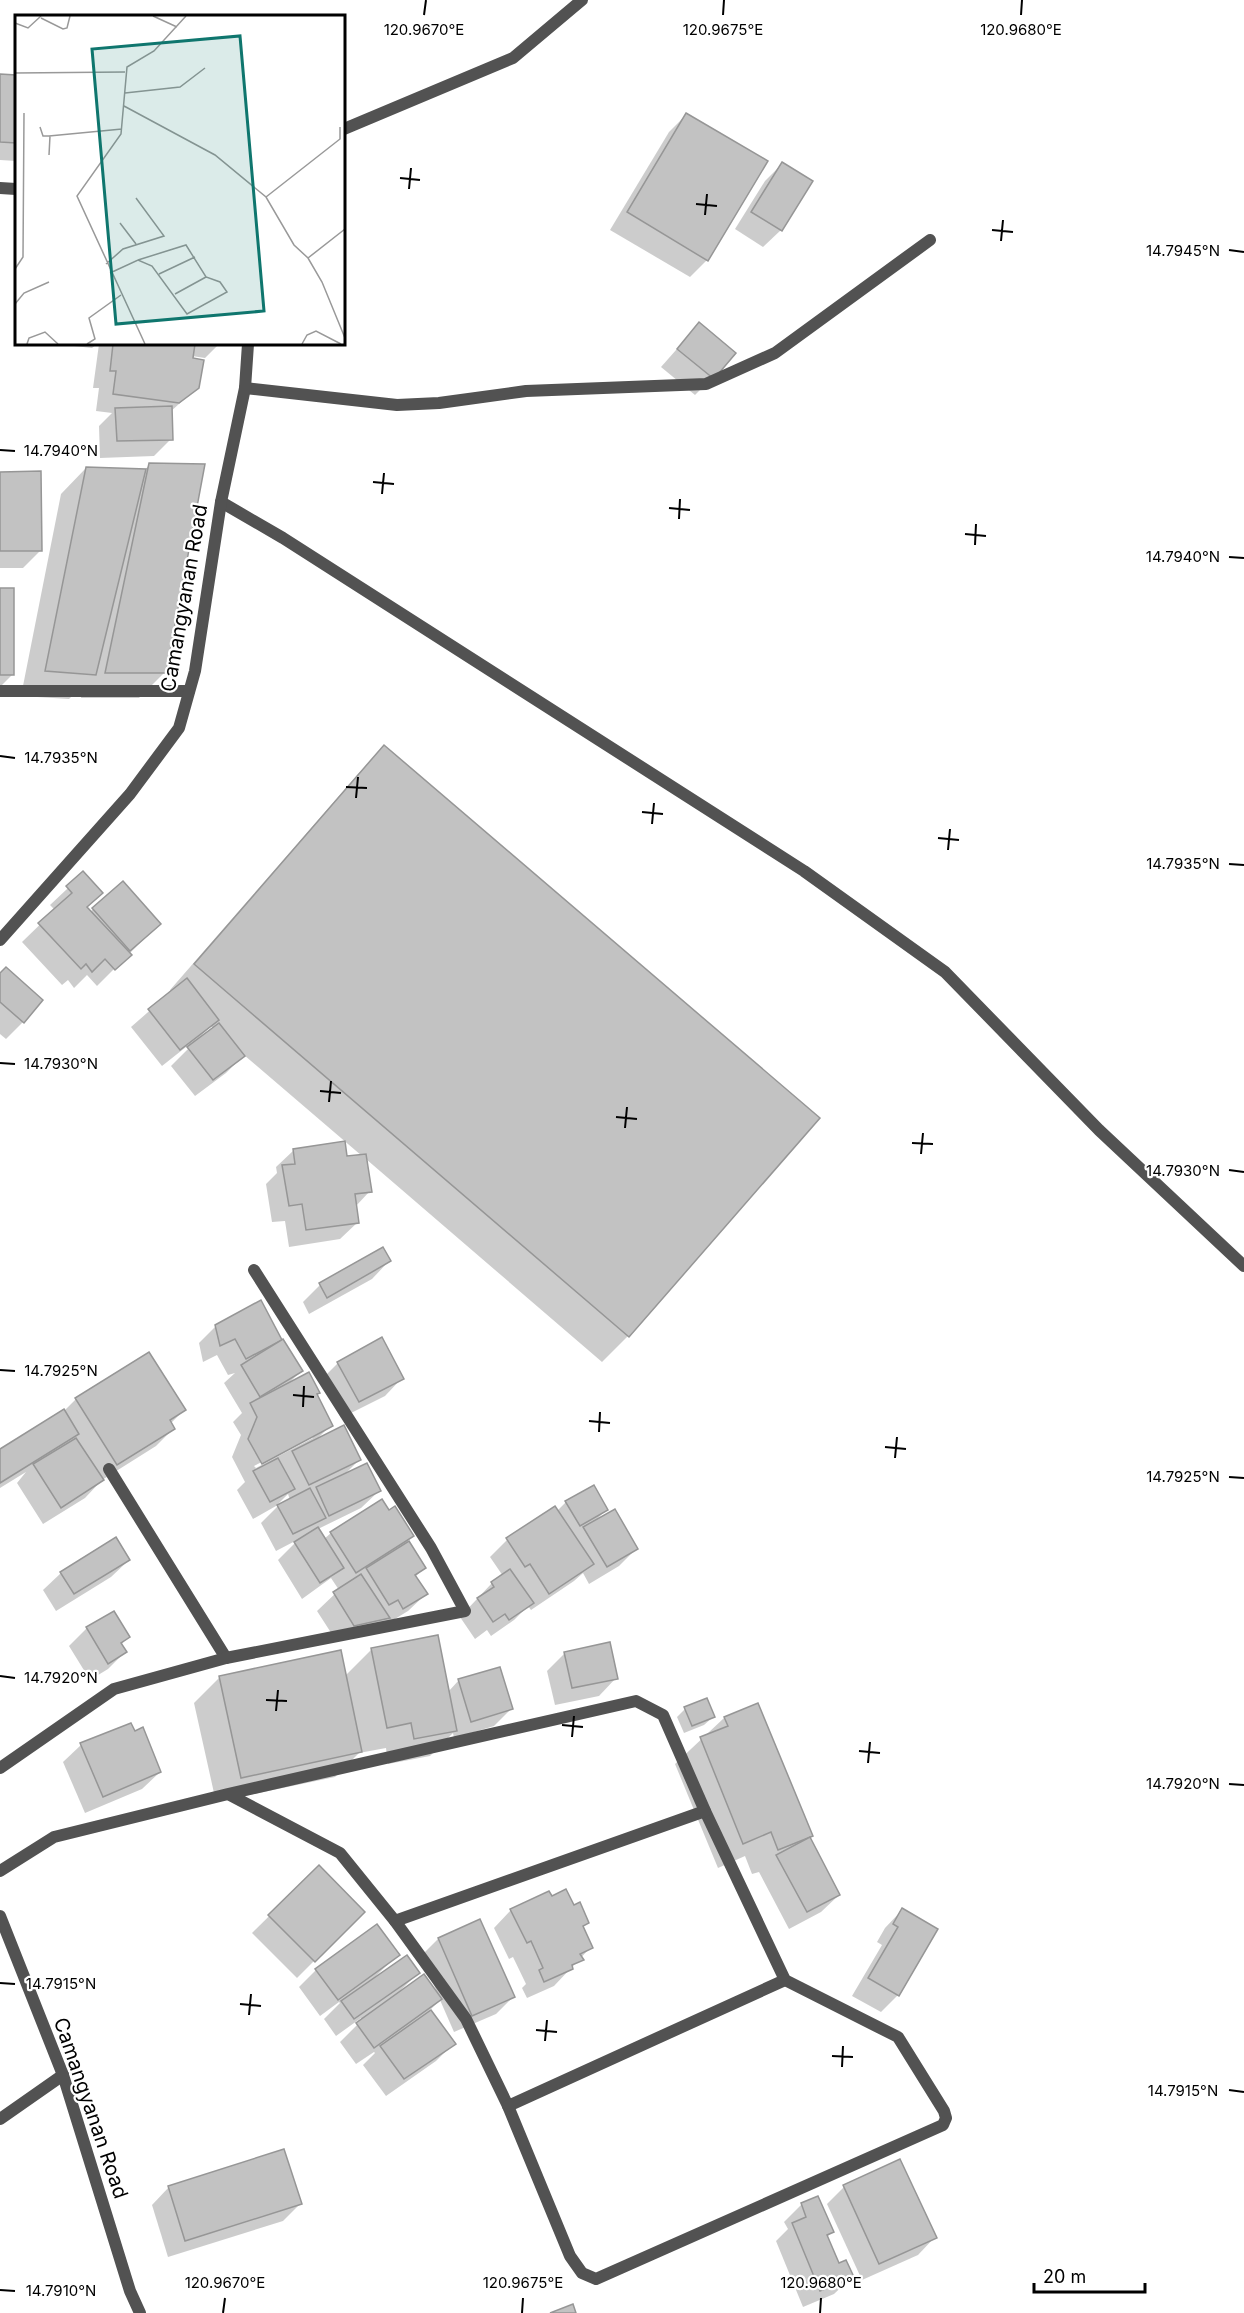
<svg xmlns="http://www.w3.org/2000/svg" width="1244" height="2313" viewBox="0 0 1244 2313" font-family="Inter,sans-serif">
  <rect width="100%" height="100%" fill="#fff"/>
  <!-- shadow -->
  <g fill="#0003" fill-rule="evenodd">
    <polygon points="0,75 16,77 16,161 0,160"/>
    <polygon points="686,115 707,260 690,277 610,230 669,132"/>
    <polygon points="782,164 781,230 763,247 735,229 765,181"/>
    <polygon points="699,324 712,378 695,395 661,367"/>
    <polygon points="56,344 97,344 92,348"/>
    <polygon points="99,344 219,344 205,358 192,356 198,387 170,412 171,439 154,456 100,458 99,426 112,413 96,411 99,388 93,388"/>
    <polygon points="150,464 165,672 139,698 81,698 83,685 69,699 21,696 61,494 86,468 144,471"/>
    <polygon points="0,473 41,550 23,568 0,568"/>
    <polygon points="0,589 12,675 0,687"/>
    <path d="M384 747 817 1118 628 1336 602 1362 366 1159 370 1191 355 1207 358 1222 340 1239 289 1247 285 1221 272 1222 266 1184 277 1173 276 1167 294 1150 346 1158 362 1156 244 1055 226 1073 195 1096 171 1066 188 1049 186 1047 162 1066 131 1027 171 992 170 990 359 773ZM211 1026 214 1029 200 1039 199 1038Z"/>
    <polygon points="83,874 86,908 90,912 123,883 159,924 97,986 87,975 74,988 68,980 62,985 22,942 55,910 50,905"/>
    <polygon points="0,975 23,1022 6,1039 0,1034"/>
    <polygon points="389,1261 372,1279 309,1314 303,1302 320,1285"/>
    <path d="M216 1326 281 1342 301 1371 287 1385 315 1395 331 1425 317 1439 359 1460 344 1475 379 1491 361 1508 318 1529 324 1539 331 1533 382 1501 389 1512 412 1536 407 1541 424 1568 415 1577 426 1594 408 1611 385 1625 337 1642 317 1611 339 1590 331 1578 302 1599 278 1560 299 1539 276 1551 261 1523 278 1506 290 1500 288 1494 276 1506 253 1519 237 1490 245 1482 232 1457 241 1435 233 1422 242 1413 224 1383 235 1373 228 1375 217 1355 203 1362 199 1343ZM313 1435V1438L256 1468 254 1466Z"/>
    <polygon points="149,1354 184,1410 170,1424 173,1429 156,1446 102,1480 85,1498 43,1524 17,1483 26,1472 0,1488 0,1451 64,1411 76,1399"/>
    <polygon points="338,1363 402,1378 385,1396 341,1418 321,1380"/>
    <polygon points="566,1502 606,1510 595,1521 636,1549 619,1566 589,1584 583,1573 574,1581 531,1610 528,1606 514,1620 491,1636 487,1630 475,1639 460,1617 492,1583 503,1576 490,1557 507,1540 557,1511"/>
    <polygon points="116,1539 129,1560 111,1577 56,1611 43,1590 61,1573"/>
    <polygon points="114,1613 128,1637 121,1645 125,1652 108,1669 90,1680 69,1646 87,1628"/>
    <polygon points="372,1649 448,1692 459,1680 511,1709 494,1726 454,1738 453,1733 430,1756 388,1764 386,1748 359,1753 335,1777 216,1802 194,1703 220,1677 345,1676"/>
    <polygon points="565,1653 616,1678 599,1696 555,1705 547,1671"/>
    <polygon points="757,1705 811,1835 808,1838 839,1895 821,1912 789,1929 759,1872 752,1874 745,1856 718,1868 675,1764 724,1718"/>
    <polygon points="685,1709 713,1717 704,1725 684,1733 677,1717"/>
    <polygon points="130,1724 160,1772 142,1789 85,1813 63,1762 81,1745"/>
    <polygon points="319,1867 363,1912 297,1978 252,1933"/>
    <polygon points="551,1898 587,1922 582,1928 591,1947 554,1986 527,1998 522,1988 526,1984 513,1957 509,1959 494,1928 511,1910"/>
    <polygon points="902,1910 898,1995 881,2012 852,1996 882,1945 877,1942 885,1928"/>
    <polygon points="479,1921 513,1997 496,2014 454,2032 440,2000 430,2010 454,2043 436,2061 386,2096 363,2065 375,2053 374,2052 356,2064 340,2042 362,2020 361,2018 336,2036 324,2019 340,2003 339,2002 320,2016 299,1987 316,1970 398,1954 375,1977 377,1978 418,1973 401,1990 402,1991 437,1992 421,1956 438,1939"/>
    <polygon points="169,2187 300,2204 283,2221 168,2257 152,2205"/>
    <polygon points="844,2187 935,2237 918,2255 862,2280 827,2204"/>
    <polygon points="802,2204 832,2232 827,2237 838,2265 852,2277 834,2294 803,2307 776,2241 788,2229 784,2222"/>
  </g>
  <!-- building -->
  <g fill="#c2c2c2" stroke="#969696" stroke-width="1.5">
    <polygon points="0,74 16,75 16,143 0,142"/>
    <polygon points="686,113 768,161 708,261 627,212"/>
    <polygon points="782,162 813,181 782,231 751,212"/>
    <polygon points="699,322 736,353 714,379 677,349"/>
    <polygon points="113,344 195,344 193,358 204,360 199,388 179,403 113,394 116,371 110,371"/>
    <polygon points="172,406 173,440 117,441 115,408"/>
    <polygon points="149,463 205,464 166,673 105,673"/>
    <polygon points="86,467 146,469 96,675 45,671"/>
    <polygon points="41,471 42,551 0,551 0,472"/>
    <rect x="0" y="588" width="14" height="87"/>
    <polygon points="384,745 820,1118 629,1337 194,964"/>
    <polygon points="83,871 103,893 87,907 132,955 115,970 105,959 92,972 86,964 81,969 38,923 72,893 66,886"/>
    <polygon points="123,881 161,924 130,951 92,908"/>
    <polygon points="6,967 43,1000 24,1023 0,1002 0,973"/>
    <polygon points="187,978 219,1020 180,1050 148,1009"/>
    <polygon points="219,1023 245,1056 213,1080 187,1047"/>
    <polygon points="345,1141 347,1156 366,1154 372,1192 355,1194 359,1223 306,1230 302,1204 289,1206 282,1165 295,1164 293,1149"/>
    <polygon points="383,1247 391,1261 327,1298 319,1283"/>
    <polygon points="261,1300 282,1340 246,1359 235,1339 220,1346 215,1325"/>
    <polygon points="382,1337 404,1379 359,1402 337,1362"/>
    <polygon points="283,1339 303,1371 260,1397 241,1365"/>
    <polygon points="149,1352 186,1410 170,1420 175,1429 117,1465 75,1398"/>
    <polygon points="309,1372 320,1393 317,1394 333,1426 262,1464 248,1439 257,1417 250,1403"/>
    <polygon points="64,1409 79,1434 0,1483 0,1449"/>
    <polygon points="344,1425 361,1460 309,1485 292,1451"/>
    <polygon points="76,1438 104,1480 61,1508 33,1464"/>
    <polygon points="278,1458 295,1489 270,1502 253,1471"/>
    <polygon points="367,1463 381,1491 329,1516 316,1487"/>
    <polygon points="594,1485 608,1510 580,1526 565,1501"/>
    <polygon points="310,1488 326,1518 293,1534 277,1505"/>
    <polygon points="382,1499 389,1510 395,1506 414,1536 356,1573 330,1532"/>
    <polygon points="555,1506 594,1564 549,1594 530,1564 525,1567 506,1538"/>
    <polygon points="615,1509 638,1549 607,1567 583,1527"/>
    <polygon points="318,1527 344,1568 320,1583 294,1542"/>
    <polygon points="116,1537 130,1560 74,1594 60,1572"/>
    <polygon points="409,1541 426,1568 415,1575 428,1594 403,1609 398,1600 389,1605 366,1568"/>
    <polygon points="510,1569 534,1603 509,1620 505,1614 493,1622 477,1598 494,1587 491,1582"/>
    <polygon points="361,1574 390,1618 354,1626 333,1592"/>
    <polygon points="114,1611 130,1637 121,1643 127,1652 108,1664 86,1627"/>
    <polygon points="438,1635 457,1731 414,1739 411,1723 387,1728 371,1648"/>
    <polygon points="610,1642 618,1679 572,1688 564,1652"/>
    <polygon points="341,1650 362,1752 241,1778 219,1676"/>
    <polygon points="500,1667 513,1709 471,1722 458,1679"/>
    <polygon points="707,1698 715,1717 692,1726 684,1707"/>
    <polygon points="758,1703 813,1836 778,1850 771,1832 743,1844 700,1737 728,1726 724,1717"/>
    <polygon points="131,1723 135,1731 143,1727 161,1772 103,1797 80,1743"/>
    <polygon points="810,1837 840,1895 807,1912 776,1855"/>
    <polygon points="319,1865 365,1912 315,1962 268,1915"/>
    <polygon points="566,1889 574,1905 580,1902 589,1923 583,1926 593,1948 580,1954 584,1960 572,1965 573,1969 544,1982 539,1970 543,1968 531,1941 527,1943 510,1909 549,1891 552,1896"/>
    <polygon points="902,1908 938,1929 899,1996 868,1978 898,1927 893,1924"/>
    <polygon points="480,1919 515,1997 472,2016 438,1938"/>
    <polygon points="377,1924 400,1955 338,2000 315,1969"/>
    <polygon points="407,1955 420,1973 354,2019 341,2001"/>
    <polygon points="424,1974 442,1999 374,2048 356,2023"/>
    <polygon points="431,2010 456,2044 404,2079 380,2046"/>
    <polygon points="284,2149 302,2204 185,2241 168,2186"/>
    <polygon points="900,2159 937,2238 879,2264 843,2185"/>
    <polygon points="818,2196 834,2232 827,2235 839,2263 846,2260 854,2277 820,2291 792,2223 806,2217 801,2203"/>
    <polygon points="573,2304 576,2313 550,2313"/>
  </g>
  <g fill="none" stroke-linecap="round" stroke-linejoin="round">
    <!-- service -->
    <g stroke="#525252" stroke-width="12">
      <polyline points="221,502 283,538 804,871 945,972 1099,1130 1244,1266"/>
      <polyline points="109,1469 226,1658"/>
    </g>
    <!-- minor -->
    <g stroke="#525252" stroke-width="12">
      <polyline points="0,188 16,189"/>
      <polyline points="245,388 397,405 439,403 526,391 706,384 775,353 930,240"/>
      <polyline points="0,691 189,691"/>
      <polyline points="0,1768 114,1689 226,1658 465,1611 431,1548 254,1270"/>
      <polyline points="0,1871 54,1837 228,1794 340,1853 395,1921 466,2019 508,2106 570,2256 582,2273 596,2279 943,2125 946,2118 944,2111 898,2037 785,1980 705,1811 663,1715 636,1701 228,1794"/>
      <polyline points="395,1921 705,1811"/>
      <polyline points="508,2106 785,1980"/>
      <polyline points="0,2119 63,2075"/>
    </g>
    <!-- tertiary -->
    <g stroke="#525252" stroke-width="12">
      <polyline points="344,129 513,58 582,0"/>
      <polyline points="0,940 130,794 179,728 195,671 221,502 245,388 248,344"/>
      <polyline points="0,1916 63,2075 130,2291 140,2313"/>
    </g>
  </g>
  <!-- ticks -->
  <path fill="none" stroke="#000" stroke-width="2" d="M424 15 426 0M723 15 724 0M1021 15 1022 0M400 178 420 180M409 189 411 168M696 204 717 206M705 215 707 194M992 230 1013 232M1001 241 1003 220M1229 250 1244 252M0 450 15 451M373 482 394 484M382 494 384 473M669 508 690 510M679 519 680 499M965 534 986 536M975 545 976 524M1229 557 1244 558M0 756 15 758M346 787 367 788M356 798 358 777M642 812 663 814M652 824 654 803M938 838 959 840M948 850 950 829M1229 864 1244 865M0 1063 15 1064M320 1091 341 1093M329 1102 331 1081M616 1117 637 1119M625 1128 627 1107M912 1143 933 1144M921 1154 923 1133M1229 1170 1244 1172M0 1370 15 1371M293 1395 314 1397M303 1407 304 1386M589 1421 610 1423M599 1432 600 1412M885 1447 906 1449M895 1458 897 1437M1229 1477 1244 1478M0 1676 15 1678M266 1700 287 1701M276 1711 278 1690M562 1725 583 1727M572 1737 574 1716M859 1751 880 1753M868 1763 870 1742M1229 1784 1244 1785M0 1983 15 1984M240 2004 261 2006M249 2015 251 1994M536 2030 557 2032M545 2041 547 2020M832 2056 853 2057M842 2067 843 2046M1229 2090 1244 2092M0 2290 15 2291M223 2313 225 2298M522 2313 523 2298M820 2313 821 2298"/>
  <g text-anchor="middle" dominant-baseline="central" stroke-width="4.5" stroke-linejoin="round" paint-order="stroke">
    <!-- street labels -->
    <g font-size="20" fill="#000" stroke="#fff">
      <text transform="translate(184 598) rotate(-80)">Camangyanan Road</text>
      <text transform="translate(91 2108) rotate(71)">Camangyanan Road</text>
    </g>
  </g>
  <!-- overview -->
  <g transform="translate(15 15)">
    <rect width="330" height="330" fill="#fff"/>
    <path fill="none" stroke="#999" stroke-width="1.5" d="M138 1 162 12M26 3 48 14 52 13 55 1M0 8 13 13 26 1M0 58 110 57M110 78 165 72 190 53M109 91 200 140 251 182 279 230 293 243 307 267 330 323M25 112 28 121H34L107 114M34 140 35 121M251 182 325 124V112M105 208 121 229M293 243 330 214M91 249 108 234 149 221 121 183M0 254 8 242 9 98M95 258 123 245 137 251 172 299 212 277 205 267 191 262 171 230 123 245M144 259 180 242M160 279 191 262M0 289 9 278 34 267M12 329 14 323 30 317 43 329M72 329 80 324 74 303 106 280M130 329 62 181 106 119 112 52 139 36 171 1M287 329 292 320 301 316 326 329"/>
    <path fill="#0f766e" fill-opacity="0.15" stroke="#0f766e" stroke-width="3" d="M225 21 249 296 101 309 77 34Z"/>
    <rect width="330" height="330" fill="none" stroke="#000" stroke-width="3"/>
  </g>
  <g font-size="15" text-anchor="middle" fill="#000" stroke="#fff" stroke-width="4.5" stroke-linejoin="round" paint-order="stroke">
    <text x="424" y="35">120.9670°E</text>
    <text x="723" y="35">120.9675°E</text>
    <text x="1021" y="35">120.9680°E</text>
    <text x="1183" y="256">14.7945°N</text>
    <text x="61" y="456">14.7940°N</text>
    <text x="1183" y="562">14.7940°N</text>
    <text x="61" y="763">14.7935°N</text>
    <text x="1183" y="869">14.7935°N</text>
    <text x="61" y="1069">14.7930°N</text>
    <text x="1183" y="1176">14.7930°N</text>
    <text x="61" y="1376">14.7925°N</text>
    <text x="1183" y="1482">14.7925°N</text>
    <text x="61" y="1683">14.7920°N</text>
    <text x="1183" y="1789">14.7920°N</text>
    <text x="61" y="1989">14.7915°N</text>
    <text x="1183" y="2096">14.7915°N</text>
    <text x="225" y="2288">120.9670°E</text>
    <text x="523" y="2288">120.9675°E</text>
    <text x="821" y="2288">120.9680°E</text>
    <text x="61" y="2296">14.7910°N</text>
  </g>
  <!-- scale -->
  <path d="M1034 2283v9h111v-9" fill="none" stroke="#000000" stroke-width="3"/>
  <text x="1043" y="2283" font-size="18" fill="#000000" stroke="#ffffff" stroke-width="4.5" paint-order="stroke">20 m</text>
</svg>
